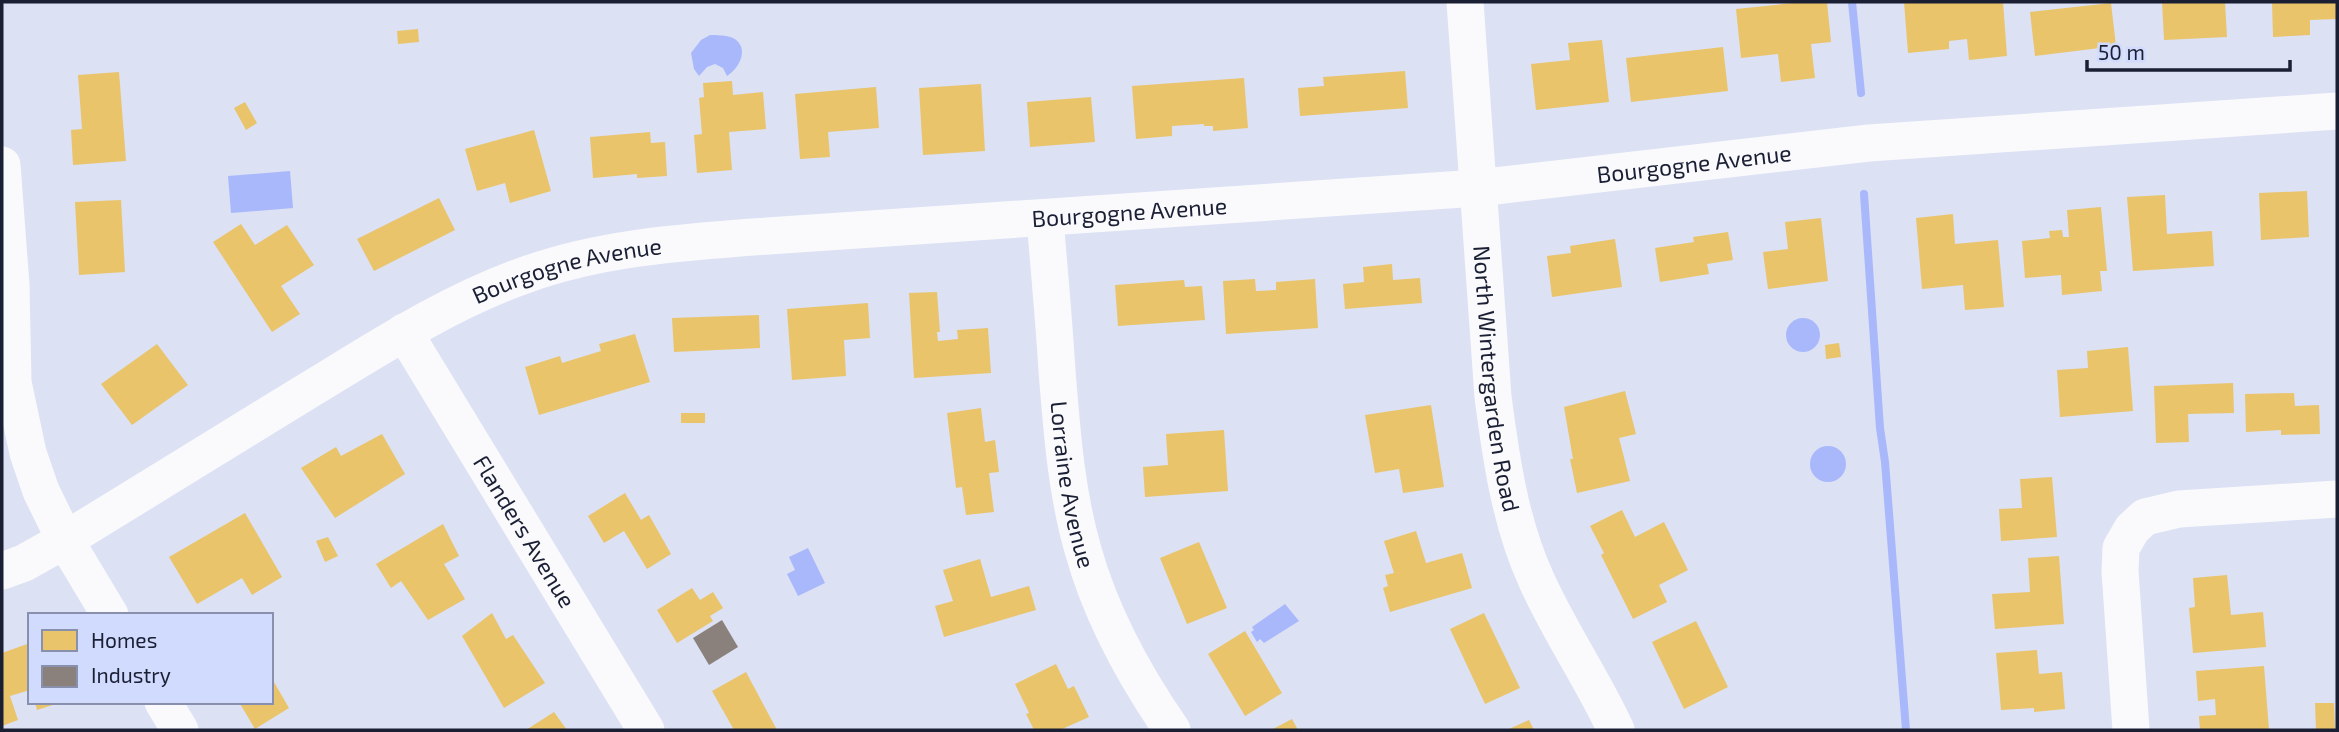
<svg xmlns="http://www.w3.org/2000/svg" width="2339" height="732" viewBox="0 0 2339 732" font-family="'Exo 2',sans-serif">
  <rect width="100%" height="100%" fill="#dce1f4"/>
  <!-- water -->
  <g fill="#a9b8fb">
    <path d="M710 35C717 35 726 35 733 38 750 47 740 68 727 76L723 68 715 64 707 67 699 76 694 69 691 53 701 40Z"/>
    <polygon points="290,171 293,208 231,213 228,176"/>
    <circle cx="1803" cy="335" r="17"/>
    <circle cx="1828" cy="464" r="18"/>
    <polygon points="808,548 825,583 798,596 787,574 795,570 789,557"/>
    <polygon points="1285,604 1299,621 1264,643 1260,639 1257,642 1251,632 1254,630 1252,627"/>
  </g>
  <!-- homes -->
  <g fill="#e9c46a">
    <polygon points="1803,2 1827,2 1831,42 1811,44 1815,78 1781,82 1778,54 1741,58 1736,9"/>
    <polygon points="1904,2 2003,2 2007,56 1969,60 1967,39 1949,41 1949,49 1908,53"/>
    <polygon points="2162,2 2225,2 2227,37 2164,40"/>
    <polygon points="2272,2 2337,2 2337,19 2310,20 2310,35 2273,37"/>
    <polygon points="2111,3 2116,46 2035,56 2030,12"/>
    <polygon points="418,29 419,42 398,44 397,31"/>
    <polygon points="1602,40 1609,102 1536,110 1531,64 1570,60 1568,43"/>
    <polygon points="1723,47 1728,91 1631,102 1626,58"/>
    <polygon points="1405,71 1408,108 1300,116 1298,88 1324,86 1323,77"/>
    <polygon points="119,72 126,161 73,165 71,130 82,129 78,75"/>
    <polygon points="1244,78 1248,128 1213,131 1213,126 1204,126 1204,124 1172,126 1172,136 1136,139 1132,86"/>
    <polygon points="732,81 733,95 763,92 766,129 729,132 732,170 697,173 694,135 702,134 699,98 704,97 703,83"/>
    <polygon points="981,84 985,151 923,155 919,88"/>
    <polygon points="876,87 879,128 828,132 830,157 800,159 795,94"/>
    <polygon points="1091,97 1095,142 1030,147 1027,102"/>
    <polygon points="245,102 257,123 246,130 234,108"/>
    <polygon points="534,130 551,191 510,203 505,183 477,191 465,149"/>
    <polygon points="650,132 651,143 665,142 667,176 637,178 637,174 593,178 590,137"/>
    <polygon points="2307,191 2309,237 2261,240 2259,193"/>
    <polygon points="2165,195 2167,234 2212,231 2214,266 2133,271 2127,197"/>
    <polygon points="439,198 455,230 374,271 357,239"/>
    <polygon points="121,200 125,272 79,275 75,202"/>
    <polygon points="2101,207 2107,271 2100,271 2102,291 2062,295 2061,275 2025,278 2022,241 2050,238 2049,231 2062,230 2063,237 2069,237 2067,210"/>
    <polygon points="1953,214 1955,244 1998,240 2004,307 1965,310 1963,285 1922,289 1916,218"/>
    <polygon points="1821,218 1828,281 1768,289 1763,252 1788,249 1785,222"/>
    <polygon points="241,224 255,245 287,225 314,265 281,286 300,314 272,332 213,242"/>
    <polygon points="1728,232 1733,260 1707,264 1709,274 1660,282 1655,248 1694,242 1693,237"/>
    <polygon points="1615,239 1622,287 1552,297 1547,256 1571,253 1570,246"/>
    <polygon points="1392,264 1393,280 1420,278 1422,303 1345,309 1343,284 1364,282 1363,267"/>
    <polygon points="1255,279 1256,291 1276,290 1276,282 1315,279 1318,328 1226,334 1223,281"/>
    <polygon points="1184,280 1185,287 1202,286 1205,320 1118,326 1115,285"/>
    <polygon points="937,292 940,332 937,332 938,341 958,339 957,330 988,328 991,373 914,378 909,293"/>
    <polygon points="868,303 870,338 844,340 846,376 792,380 787,309"/>
    <polygon points="759,315 760,348 674,352 672,318"/>
    <polygon points="635,334 650,382 539,415 525,367 560,356 562,363 601,351 599,344"/>
    <polygon points="1839,343 1841,357 1826,359 1825,345"/>
    <polygon points="157,344 188,385 132,425 101,384"/>
    <polygon points="2128,347 2133,411 2060,417 2057,370 2088,368 2087,351"/>
    <polygon points="2233,383 2234,413 2188,414 2189,442 2156,443 2154,386"/>
    <polygon points="1625,391 1636,434 1619,438 1630,481 1577,493 1570,459 1573,459 1564,407"/>
    <polygon points="2294,393 2295,406 2319,405 2320,434 2281,435 2281,430 2246,432 2245,394"/>
    <polygon points="1431,405 1444,487 1403,493 1399,469 1375,473 1365,415"/>
    <polygon points="981,408 985,442 995,440 999,472 989,473 994,512 966,515 962,487 956,488 947,413"/>
    <rect x="681" y="413" width="24" height="10"/>
    <polygon points="1224,430 1228,491 1145,497 1143,467 1168,465 1166,434"/>
    <polygon points="382,434 405,474 335,518 301,468 336,447 341,456"/>
    <polygon points="2052,477 2057,537 2001,541 1999,509 2022,508 2020,479"/>
    <polygon points="625,493 641,520 649,515 671,554 647,569 624,531 604,543 588,516"/>
    <polygon points="1622,510 1635,537 1664,522 1688,570 1659,585 1667,602 1633,619 1601,555 1604,553 1590,526"/>
    <polygon points="245,513 282,577 252,595 242,578 197,604 169,557"/>
    <polygon points="443,524 459,556 444,564 465,599 428,620 401,581 391,588 376,564"/>
    <polygon points="1416,531 1426,563 1462,553 1472,588 1390,612 1383,588 1388,586 1385,575 1394,573 1384,541"/>
    <polygon points="328,537 338,556 325,562 316,541"/>
    <polygon points="1199,542 1227,608 1187,624 1160,558"/>
    <polygon points="2059,556 2064,624 1995,629 1992,594 2030,592 2028,558"/>
    <polygon points="980,559 991,597 1029,586 1036,610 944,637 935,606 953,601 943,570"/>
    <polygon points="2227,575 2231,615 2263,612 2266,647 2193,653 2189,608 2195,607 2193,578"/>
    <polygon points="692,588 700,600 713,592 723,608 710,616 713,621 677,643 657,610"/>
    <polygon points="492,613 506,639 513,635 545,683 504,708 462,636"/>
    <polygon points="1484,613 1520,688 1485,704 1450,629"/>
    <polygon points="1696,621 1728,687 1684,709 1652,642"/>
    <polygon points="1245,631 1282,693 1245,716 1208,654"/>
    <polygon points="30,643 30,690 10,696 18,720 2,726 2,653"/>
    <polygon points="2037,650 2039,674 2062,672 2065,709 2034,712 2034,708 2001,710 1996,653"/>
    <polygon points="1056,664 1068,689 1074,686 1089,717 1060,730 1034,730 1026,714 1029,713 1015,684"/>
    <polygon points="2264,666 2269,730 2200,730 2199,716 2216,715 2215,699 2198,701 2196,671"/>
    <polygon points="746,672 777,730 734,730 712,691"/>
    <polygon points="271,677 289,708 255,729 239,702 271,702"/>
    <polygon points="35,702 59,702 59,703 37,710"/>
    <polygon points="2315,703 2334,703 2335,730 2316,730"/>
    <polygon points="554,712 567,730 526,730"/>
    <polygon points="1292,719 1298,730 1271,730"/>
    <polygon points="1529,720 1534,730 1507,730"/>
  </g>
  <!-- industry -->
  <polygon fill="#8a817c" points="722,620 738,647 709,665 693,638"/>
  <g fill="none" stroke-linecap="round" stroke-linejoin="round">
    <!-- stream -->
    <g stroke="#a9b8fb" stroke-width="8">
      <polyline points="1852,2 1861,93"/>
      <polyline points="1864,194 1880,428 1885,462 1906,730"/>
    </g>
    <!-- minor -->
    <g stroke="#fafafd" stroke-width="37">
      <path id="s1" d="M1465 2 1493 397C1501 458 1510 522 1536 579 1559 631 1592 678 1616 730"/>
      <polyline points="2,165 11,285 13,382 28,453 41,491 65,540 110,615"/>
      <path id="s2" d="M1045 218C1049 269 1054 320 1057 371 1062 432 1066 491 1083 550 1101 615 1134 675 1172 730"/>
      <path id="s3" d="M404 332 646 730"/>
      <path id="s4" d="M2 571 24 563 65 540C146 490 228 440 309 390 380 347 450 301 528 274 601 248 677 243 753 237L1478 188 1869 143 2337 111"/>
      <polyline points="163,702 180,730"/>
      <polyline points="2131,730 2120,571 2121,548 2132,529 2145,517 2179,509 2337,499"/>
    </g>
  </g>
  <g text-anchor="middle" dominant-baseline="central" stroke-width="7" stroke-linejoin="round" paint-order="stroke">
    <!-- street labels -->
    <g font-size="23" fill="#1a1f34" stroke="#d1dbfe">
      <text stroke="none"><textPath href="#s4" startOffset="1778">Bourgogne Avenue</textPath></text>
      <text stroke="none"><textPath href="#s4" startOffset="1211">Bourgogne Avenue</textPath></text>
      <text stroke="none"><textPath href="#s4" startOffset="644">Bourgogne Avenue</textPath></text>
      <text stroke="none"><textPath href="#s1" startOffset="378">North Wintergarden Road</textPath></text>
      <text stroke="none"><textPath href="#s2" startOffset="268">Lorraine Avenue</textPath></text>
      <text stroke="none"><textPath href="#s3" startOffset="233">Flanders Avenue</textPath></text>
    </g>
  </g>
  <!-- border -->
  <rect width="2339" height="732" fill="none" stroke="#1a1f34" stroke-width="7"/>
  <!-- legend -->
  <rect x="28" y="613" width="245" height="91" fill="#d1dbfe" stroke="#8890ad" stroke-width="2"/>
  <rect x="42" y="630" width="35" height="21" fill="#e9c46a" stroke="#8890ad" stroke-width="2"/>
  <text x="91" y="648" font-size="21" fill="#1a1f34">Homes</text>
  <rect x="42" y="666" width="35" height="21" fill="#8a817c" stroke="#8890ad" stroke-width="2"/>
  <text x="91" y="683" font-size="21" fill="#1a1f34">Industry</text>
  <!-- scale -->
  <path d="M2087 60v10h203v-10" fill="none" stroke="#1a1f34" stroke-width="3.5"/>
  <text x="2098" y="60" font-size="21" fill="#1a1f34" stroke="#d1dbfe" stroke-width="5" paint-order="stroke">50 m</text>
</svg>
